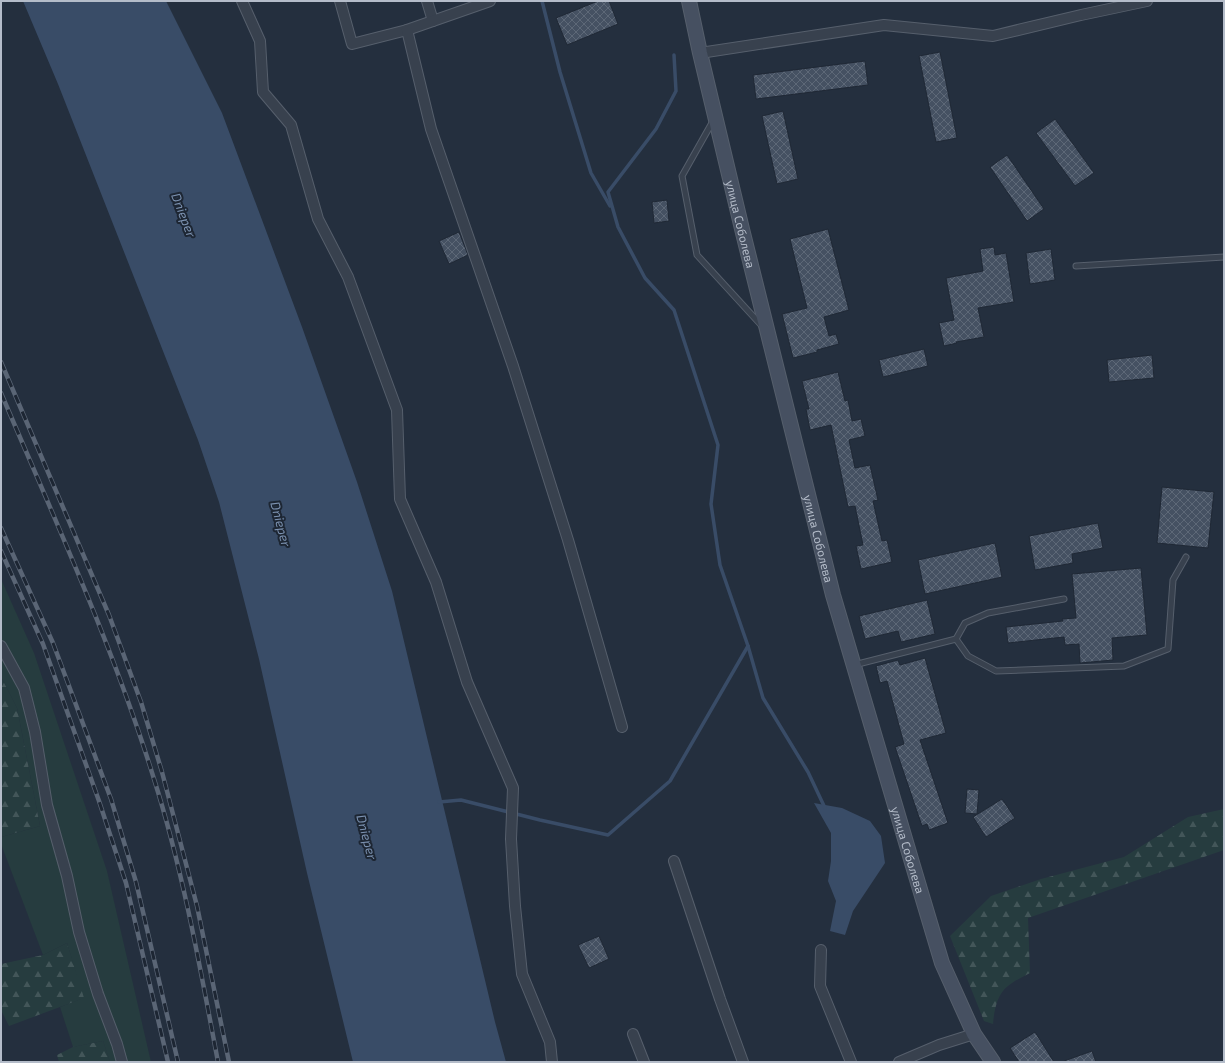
<svg xmlns="http://www.w3.org/2000/svg" width="1225" height="1063" viewBox="0 0 1225 1063" font-family="'Exo 2',sans-serif">
  <defs>
    <pattern id="forest-firs" width="22" height="20" patternUnits="userSpaceOnUse"><rect width="22" height="20" fill="#263c3f"/><path d="M5 1l3.5 6h-7zM16 11l3.5 6h-7z" fill="#435659"/></pattern>
    <pattern id="building-cross-hatch" width="8" height="8" patternUnits="userSpaceOnUse"><rect width="8" height="8" fill="#455162"/><path d="M0 0l8 8M0 8l8-8" fill="none" stroke="#5d6877"/></pattern>
  </defs>
  <rect width="100%" height="100%" fill="#242f3e"/>
  <!-- grass -->
  <polygon fill="#263c3f" points="1,579 34,653 107,871 151,1062 110,1062 103,1041 73,1047 60,1007 83,998 67,943 43,955 1,844 1,837 40,826 17,708 1,677"/>
  <!-- forest -->
  <g fill="url(#forest-firs)">
    <polygon points="1,677 17,708 40,826 1,837"/>
    <path d="M1224 809V850L1028 918 1030 973C1022 977 1014 981 1008 986 997 994 994 1011 993 1024L984 1021 950 936 991 896 1041 879 1124 857 1188 817Z"/>
    <polygon points="67,943 84,998 9,1026 1,1010 1,964 43,955"/>
    <polygon points="103,1041 110,1062 59,1062 57,1055 73,1047"/>
  </g>
  <!-- water -->
  <g fill="#394c67">
    <polygon points="23,1 166,1 222,113 302,327 357,482 392,591 495,1022 506,1062 353,1062 307,873 259,659 219,502 198,440 58,84"/>
    <polygon points="814,803 842,808 870,821 881,836 885,863 853,911 845,935 830,931 836,901 828,881 831,861 831,833"/>
  </g>
  <g fill="none" stroke-linecap="round" stroke-linejoin="round">
    <!-- stream -->
    <g stroke="#394c67" stroke-width="3.5">
      <polyline points="542,1 560,72 591,173 610,206"/>
      <polyline points="674,55 676,91 656,129 608,192 618,227 645,278 674,310 718,445 711,504 720,565 748,646 763,698 808,772 825,808"/>
      <polyline points="439,802 461,800 540,820 608,835 670,781 748,646"/>
    </g>
  </g>
  <!-- building -->
  <g fill="url(#building-cross-hatch)" stroke="#1f2835">
    <polygon points="598,1 609,1 618,24 567,45 556,18"/>
    <polygon points="940,52 957,138 936,142 919,56"/>
    <polygon points="865,61 868,85 756,99 753,75"/>
    <polygon points="783,111 798,179 777,184 762,116"/>
    <polygon points="1055,119 1094,173 1075,186 1036,133"/>
    <polygon points="1007,155 1044,209 1027,221 990,167"/>
    <polygon points="667,200 669,221 654,223 652,202"/>
    <polygon points="828,229 849,310 824,317 829,336 836,334 839,344 817,350 817,352 793,358 782,314 807,308 790,239"/>
    <polygon points="459,232 468,255 449,264 439,241"/>
    <polygon points="994,247 995,255 1006,253 1014,302 978,308 984,337 956,342 957,343 944,346 939,323 954,320 946,278 983,271 980,249"/>
    <polygon points="1051,249 1055,280 1030,284 1026,253"/>
    <polygon points="924,349 928,366 883,377 879,360"/>
    <polygon points="1152,355 1154,378 1109,382 1107,360"/>
    <polygon points="838,372 845,401 848,400 852,421 861,419 865,436 849,440 855,468 870,465 878,500 873,501 882,541 887,540 892,562 861,569 856,546 863,545 855,506 848,507 831,425 810,430 806,409 809,409 802,381"/>
    <polygon points="1162,487 1214,492 1208,548 1157,543"/>
    <polygon points="1098,523 1103,548 1072,554 1073,563 1035,570 1029,536"/>
    <polygon points="995,543 1002,577 925,594 918,560"/>
    <polygon points="1141,568 1147,635 1112,638 1113,660 1080,663 1079,644 1065,645 1064,637 1008,643 1006,627 1063,621 1062,619 1076,618 1072,574"/>
    <polygon points="927,600 935,634 901,642 898,631 865,639 859,616"/>
    <polygon points="925,658 946,733 920,740 948,823 929,830 927,824 922,826 895,747 904,744 887,681 880,683 876,666 898,660 900,665"/>
    <polygon points="967,789 979,790 977,814 965,813"/>
    <polygon points="1002,799 1015,818 986,837 973,817"/>
    <polygon points="599,936 609,959 589,968 578,945"/>
    <polygon points="1035,1032 1054,1062 1019,1062 1010,1048"/>
    <polygon points="1092,1051 1096,1062 1064,1062 1064,1061"/>
  </g>
  <g fill="none" stroke-linecap="round" stroke-linejoin="round">
    <defs>
      <g id="lane">
        <polyline points="713,121 682,176 697,255 762,326"/>
        <polyline points="1076,266 1224,257"/>
        <polyline points="956,639 965,623 988,613 1064,599"/>
        <polyline points="854,665 956,639 968,656 996,671 1124,666 1168,649 1173,580 1186,557"/>
      </g>
      <g id="street">
        <polyline points="242,1 260,41 263,92 291,125 318,219 348,277 397,410 400,499 436,582 467,682 513,788 511,839 515,906 522,974 550,1042 552,1062"/>
        <polyline points="340,1 352,44 407,30"/>
        <polyline points="427,1 433,21"/>
        <polyline points="490,1 407,30 431,129 513,366 568,540 622,727"/>
        <polyline points="700,53 884,25 993,36 1081,15 1147,1"/>
        <polyline points="1,646 24,688 35,732 47,805 67,876 79,932 98,994 117,1044 122,1062"/>
        <polyline points="674,861 720,999 743,1062"/>
        <polyline points="821,950 820,986 851,1062"/>
        <polyline points="633,1034 644,1062"/>
        <polyline points="899,1062 939,1045 974,1034"/>
      </g>
      <g id="secondary">
        <path id="s1" d="M689 1 700 53 742 229 833 595 913 866 942 963 974 1034 993 1062"/>
      </g>
    </defs>
    <!-- lane casing -->
    <use href="#lane" stroke="#565f6c" stroke-width="7"/>
    <!-- street casing -->
    <use href="#street" stroke="#565f6c" stroke-width="12"/>
    <!-- secondary casing -->
    <use href="#secondary" stroke="#565f6c" stroke-width="16"/>
    <!-- lane -->
    <use href="#lane" stroke="#38414e" stroke-width="5"/>
    <!-- street -->
    <use href="#street" stroke="#38414e" stroke-width="10"/>
    <!-- secondary -->
    <use href="#secondary" stroke="#465061" stroke-width="14"/>
    <defs>
      <g id="rail">
        <polyline points="1,362 109,615 141,702 162,772 197,906 229,1062"/>
        <path d="M1 393C55 520 113 646 154 779 183 871 200 967 218 1062"/>
        <polyline points="1,528 53,643 111,799 136,882 178,1062"/>
        <polyline points="1,551 43,644 99,801 126,883 168,1062"/>
      </g>
    </defs>
    <!-- rail casing -->
    <use href="#rail" stroke="#5a6575" stroke-width="4.5"/>
    <!-- rail -->
    <use href="#rail" stroke="#1d2633" stroke-width="3" stroke-dasharray="9" stroke-linecap="butt"/>
  </g>
  <g text-anchor="middle" dominant-baseline="central" stroke-width="4" stroke-linejoin="round" paint-order="stroke">
    <!-- street labels -->
    <g font-size="12" fill="#b4bcc9" stroke="#1d2633">
      <text stroke="none"><textPath href="#s1" startOffset="229">улица Соболева</textPath></text>
      <text stroke="none"><textPath href="#s1" startOffset="553">улица Соболева</textPath></text>
      <text stroke="none"><textPath href="#s1" startOffset="877">улица Соболева</textPath></text>
    </g>
    <!-- water labels -->
    <g font-size="13" font-style="italic" fill="#7c92b1" stroke="#1d2633">
      <text transform="translate(184 215) rotate(69)">Dnieper</text>
      <text transform="translate(281 524) rotate(75)">Dnieper</text>
      <text transform="translate(367 837) rotate(75)">Dnieper</text>
    </g>
  </g>
  <!-- border -->
  <rect width="1225" height="1063" fill="none" stroke="#b4bcc9" stroke-width="4"/>
</svg>
